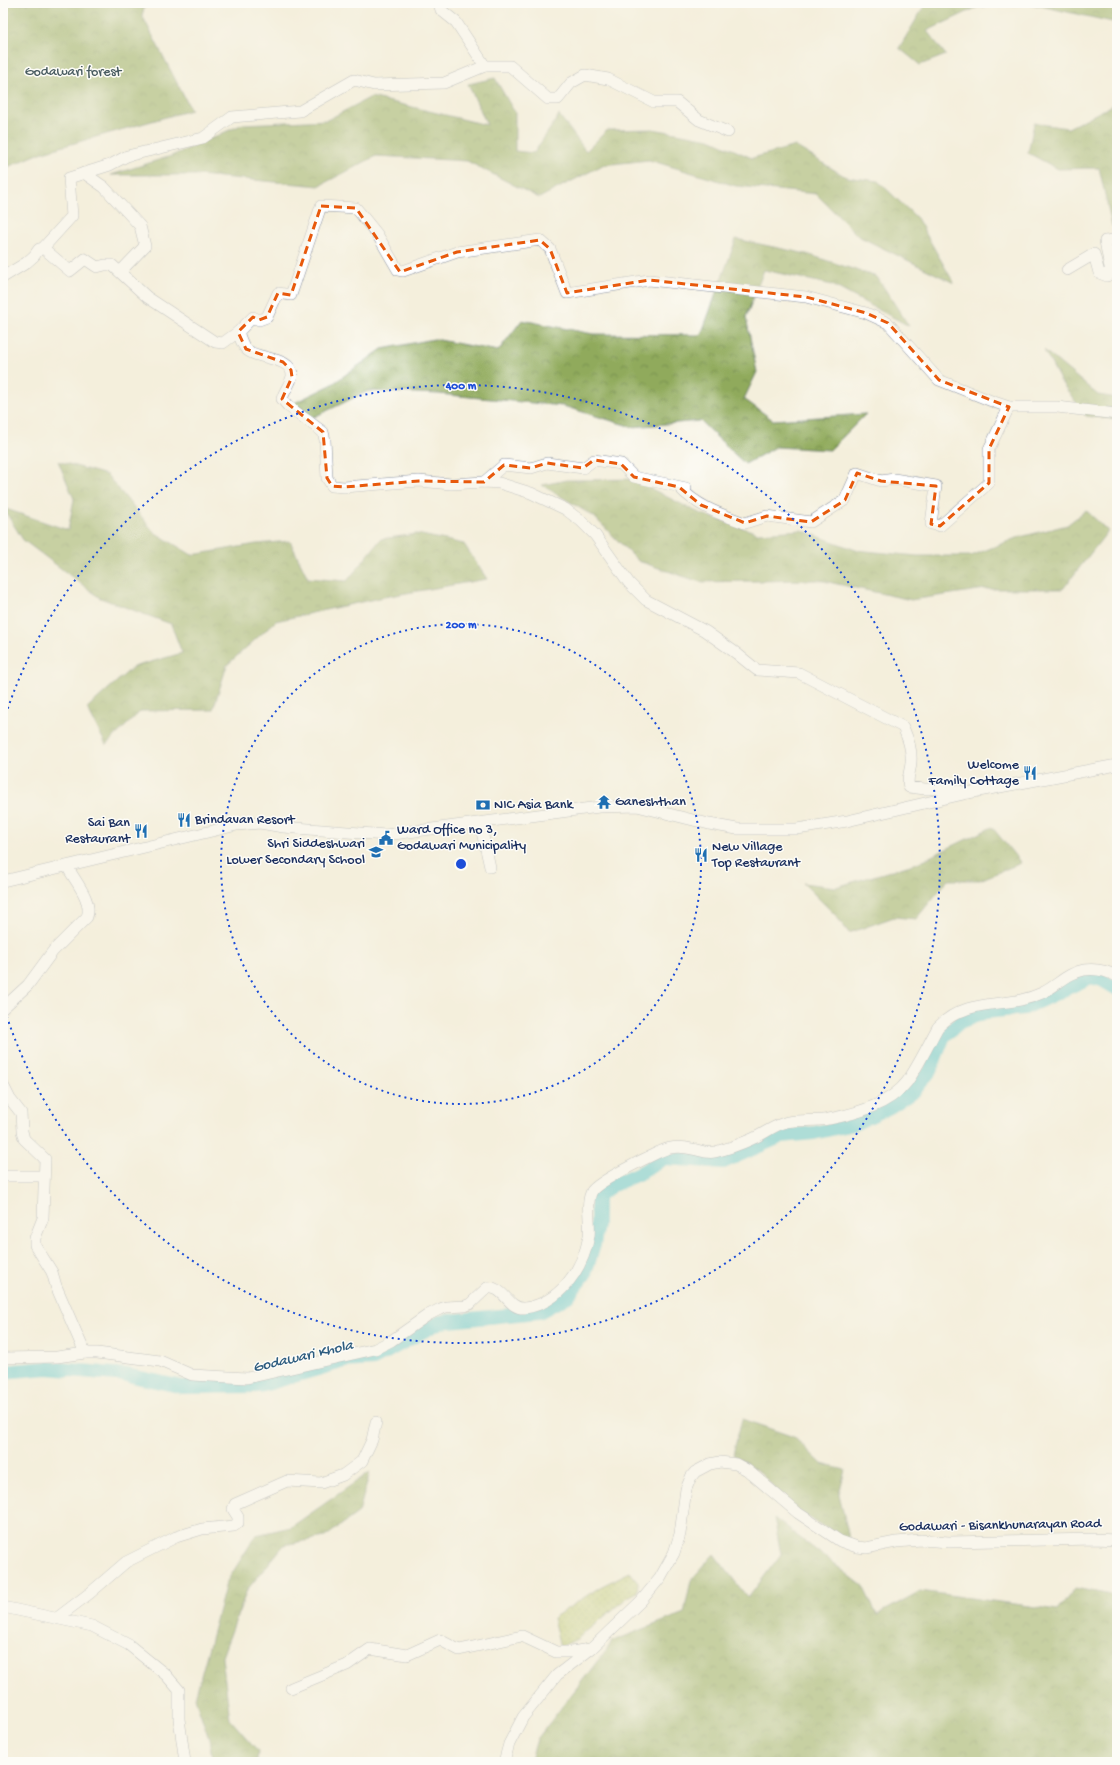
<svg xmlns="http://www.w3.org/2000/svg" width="1120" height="1765" viewBox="0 0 1120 1765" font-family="'Gochi Hand',sans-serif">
  <defs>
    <pattern id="forest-crowns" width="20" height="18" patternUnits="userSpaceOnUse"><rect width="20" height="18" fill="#90aa5c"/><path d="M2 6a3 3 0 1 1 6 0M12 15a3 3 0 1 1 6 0" fill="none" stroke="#758b4f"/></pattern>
    <pattern id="park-dots" width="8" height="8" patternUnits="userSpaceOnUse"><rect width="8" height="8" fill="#b5c467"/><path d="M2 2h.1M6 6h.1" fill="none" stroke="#92a058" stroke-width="1.8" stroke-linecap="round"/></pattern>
  </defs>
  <rect width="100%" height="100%" fill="#fdfcf7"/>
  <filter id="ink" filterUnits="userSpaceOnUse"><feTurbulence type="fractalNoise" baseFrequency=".025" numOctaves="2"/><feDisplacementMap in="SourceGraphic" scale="8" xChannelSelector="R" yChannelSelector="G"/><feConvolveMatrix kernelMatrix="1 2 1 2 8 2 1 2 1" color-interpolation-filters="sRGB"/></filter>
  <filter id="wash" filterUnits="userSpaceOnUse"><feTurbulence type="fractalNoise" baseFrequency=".012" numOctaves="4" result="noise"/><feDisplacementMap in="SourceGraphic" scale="16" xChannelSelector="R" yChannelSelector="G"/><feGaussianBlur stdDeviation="0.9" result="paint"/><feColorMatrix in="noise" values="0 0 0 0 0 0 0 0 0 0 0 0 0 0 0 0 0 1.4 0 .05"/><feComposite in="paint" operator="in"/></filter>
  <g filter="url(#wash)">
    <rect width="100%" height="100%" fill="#f4efdc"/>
    <!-- forest -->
    <g fill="url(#forest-crowns)" stroke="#566c5d">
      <polygon points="3,3 146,3 142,15 191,110 43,152 3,169"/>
      <polygon points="926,3 1110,3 1117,5 1117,23 1031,4 978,7 927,31 946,55 920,65 899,48"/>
      <polygon points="495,78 515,113 515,151 534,153 559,115 586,151 607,130 653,129 710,139 752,158 795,146 846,177 878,181 917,218 954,283 858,236 816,194 736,186 649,160 603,165 539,198 467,161 376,156 319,186 198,175 111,175 171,156 243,124 327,120 371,97 487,125 468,84"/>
      <polygon points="1117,103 1117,231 1112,226 1099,168 1058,169 1028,153 1034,123 1068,128"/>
      <polygon points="736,239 807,254 877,277 909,326 832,285 764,270 746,317 757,372 744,399 773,420 866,414 830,450 776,447 745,464 700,421 632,427 563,406 439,394 368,391 314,417 292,404 331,385 382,349 434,339 498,351 522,320 593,334 701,335"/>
      <polygon points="1044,350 1098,395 1117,398 1117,420 1086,416 1061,382"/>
      <polygon points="58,461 107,475 154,532 192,555 256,544 290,541 308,578 347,581 381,539 417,534 464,544 487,579 384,597 276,621 227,665 213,710 141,711 106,745 87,708 133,667 182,653 171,624 100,598 23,540 3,508 68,530 74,499"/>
      <polygon points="632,479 699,513 758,533 801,530 856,550 917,556 971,556 1016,538 1067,525 1086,510 1108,531 1063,589 986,589 911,600 819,580 700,582 638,561 593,516 542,485 567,480"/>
      <polygon points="992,827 1021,863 980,880 948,880 916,919 894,917 849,933 836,916 803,883 836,887 917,863"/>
      <polygon points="742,1419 794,1437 822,1464 845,1470 839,1494 850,1542 792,1508 761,1473 733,1454"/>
      <polygon points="370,1472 359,1512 325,1537 284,1545 247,1590 222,1657 230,1719 258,1751 257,1762 213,1762 209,1739 195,1698 226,1583 256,1535 291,1527"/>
      <polygon points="774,1518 863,1586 877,1615 920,1591 1058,1610 1075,1588 1117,1596 1117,1762 530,1762 537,1739 613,1641 684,1613 691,1580 714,1554 748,1598 781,1554"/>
    </g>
    <!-- park -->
    <polygon fill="url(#park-dots)" stroke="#687a62" points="630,1572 638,1582 637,1592 628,1597 577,1639 560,1647 553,1618 600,1587"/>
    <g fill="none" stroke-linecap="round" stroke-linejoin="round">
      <!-- river -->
      <polyline stroke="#5ac7d0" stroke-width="14" points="3,1372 47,1368 127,1375 183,1387 260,1386 345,1361 374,1359 440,1322 539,1312 568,1296 585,1274 594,1245 597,1224 597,1196 613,1185 642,1172 664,1158 723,1162 782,1136 814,1133 854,1124 890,1107 913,1092 930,1071 944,1036 960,1022 986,1012 1025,1008 1091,977 1102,980 1117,989"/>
    </g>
  </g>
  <g filter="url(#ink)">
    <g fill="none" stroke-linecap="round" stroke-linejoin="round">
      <defs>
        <g id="minor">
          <polyline points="439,3 441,10 456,22 485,66"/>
          <polyline points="84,173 104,187 140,226 145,246 120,272"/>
          <path d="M43 248 70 271 85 259 97 267 105 265H112L147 297 215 342 223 343 238 332C240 337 242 345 246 349 256 360 293 356 292 376 291 383 284 391 282 399L288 406 323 432 325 440 327 478 332 486 344 487 419 481 451 484 484 482 499 483 531 493 565 509 581 521 595 535 629 583 646 600 705 631 736 653 757 670 799 673 903 727C908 739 912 749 911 762 911 771 906 777 909 787L925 789H949L968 793"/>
          <polyline points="1067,270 1094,254 1099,273 1107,276 1111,273 1105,241 1114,240 1117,244"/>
          <polyline points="3,277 26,263 34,256 39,249 43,248 72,216 69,178 110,165 127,156 203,138 232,117 300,111 354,80 374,85 444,83 485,66 510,66 548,99 558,99 571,83 585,75 608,79 654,102 677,102 699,120 728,132"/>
          <polyline points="238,332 253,317 259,320 267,317 278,293 291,295 321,206 356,208 377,234 398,270 403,271 457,252 540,240 550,249 567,293 649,280 806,297 866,313 888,323 939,380 994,402 1009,407 1057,407 1117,414"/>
          <polyline points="484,482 504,465 531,468 547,463 583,468 594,460 621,464 634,477 686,488"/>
          <path d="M679 487C698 507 720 514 745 523L767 516 811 522 845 500 857 473 881 481 894 479 936 486 931 524 940 526 989 483V449L1009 407"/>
          <polyline points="480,823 490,867"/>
          <polyline points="3,881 237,825 260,823 283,827 386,835 599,807 637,806 709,824 737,829 797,829 847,821 968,793 1117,765"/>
          <path d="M3 1008 28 985 53 951 87 917C93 900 74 880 67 866"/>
          <polyline points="3,1085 10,1099 21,1113 22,1131 24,1139 45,1159 43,1218 35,1238 35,1245 52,1272 56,1286 85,1353 57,1357 3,1358"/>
          <polyline points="3,1176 44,1176"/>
          <path d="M85 1353H97L160 1361 192 1375 247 1378 375 1349 391 1341 428 1315 440 1309 446 1307 465 1306 470 1304 487 1288C504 1285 508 1310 525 1308 560 1303 583 1269 589 1236 591 1222 585 1203 592 1191 599 1181 646 1158 659 1152 669 1147 681 1146 692 1149 700 1150 706 1154 715 1152 727 1149 741 1144 752 1139 764 1134 774 1125 787 1122 801 1119 816 1122 829 1119 856 1114 889 1105 907 1082 919 1065 928 1045 938 1027 970 995 1006 1010 1042 993 1057 986 1067 973 1084 970 1096 968 1107 971 1117 976"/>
          <polyline points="3,1607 92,1626 129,1645 166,1675 179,1690 179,1719 185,1762"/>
          <polyline points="57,1618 90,1593 126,1562 176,1537 202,1529 234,1526 238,1523 238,1517 233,1509 235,1504 287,1481 321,1483 343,1475 362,1461 372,1440 376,1422"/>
          <polyline points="291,1688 347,1665 370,1649 407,1655 440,1640 459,1650 522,1636 556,1652 571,1652 590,1649"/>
          <polyline points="504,1762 509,1744 523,1717 557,1675 592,1648 641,1601 660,1578 674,1553 680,1534 686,1489 691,1477 695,1472 710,1464 720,1462 736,1464 747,1470 798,1513 840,1541 857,1547 866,1548 896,1542 921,1540 949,1542 1094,1539 1117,1540"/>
        </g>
      </defs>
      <!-- minor casing -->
      <use href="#minor" stroke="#888f9d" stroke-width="12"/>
      <!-- minor -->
      <use href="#minor" stroke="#fff" stroke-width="11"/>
    </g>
  </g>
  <!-- marked area -->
  <path d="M0 0H1120V1765H0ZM321 206 356 208 400 272 457 252 540 240 550 249 567 293 649 280 806 297 866 313 888 323 939 380 1009 407 989 449V483L940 526 931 524 936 486 881 481 857 473 845 500 811 522 767 516 745 523 701 505 679 487 634 477 621 464 594 460 583 468 547 463 531 468 504 465 484 482 419 481 344 487 332 486 327 478 323 432 282 399 292 377 291 370 283 362 246 349 238 332 253 317 259 320 267 317 278 293 291 295Z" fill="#f4efdc" fill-opacity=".55" fill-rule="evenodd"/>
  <path fill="none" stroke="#e8590c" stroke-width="3" stroke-dasharray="8 5" stroke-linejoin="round" d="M321 206 356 208 400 272 457 252 540 240 550 249 567 293 649 280 806 297 866 313 888 323 939 380 1009 407 989 449V483L940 526 931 524 936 486 881 481 857 473 845 500 811 522 767 516 745 523 701 505 679 487 634 477 621 464 594 460 583 468 547 463 531 468 504 465 484 482 419 481 344 487 332 486 327 478 323 432 282 399 292 377 291 370 283 362 246 349 238 332 253 317 259 320 267 317 278 293 291 295Z"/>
  <!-- distance rings -->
  <g fill="none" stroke="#1d4ed8" stroke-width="2" stroke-dasharray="2 4">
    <circle cx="461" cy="864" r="240"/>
    <path d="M4 720A479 479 0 1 1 4 1008"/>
  </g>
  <!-- icons -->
  <defs>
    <symbol id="restaurant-bare" viewBox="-9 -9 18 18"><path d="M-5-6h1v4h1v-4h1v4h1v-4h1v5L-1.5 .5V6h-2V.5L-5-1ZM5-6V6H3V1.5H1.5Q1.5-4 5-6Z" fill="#1f6fb2" stroke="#fdfcf7" stroke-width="2.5" paint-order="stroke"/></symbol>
    <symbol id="temple-bare" viewBox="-9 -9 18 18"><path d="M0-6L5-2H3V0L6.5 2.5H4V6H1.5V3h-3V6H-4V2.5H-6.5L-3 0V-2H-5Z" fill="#1f6fb2" stroke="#fdfcf7" stroke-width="2.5" paint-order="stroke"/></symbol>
    <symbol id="bank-bare" viewBox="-9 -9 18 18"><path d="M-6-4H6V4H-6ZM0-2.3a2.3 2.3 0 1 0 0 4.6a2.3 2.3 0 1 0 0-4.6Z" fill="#1f6fb2" stroke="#fdfcf7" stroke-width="2.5" paint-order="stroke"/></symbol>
    <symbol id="civic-bare" viewBox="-9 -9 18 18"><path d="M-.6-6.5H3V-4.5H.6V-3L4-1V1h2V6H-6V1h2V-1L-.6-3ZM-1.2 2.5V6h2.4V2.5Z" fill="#1f6fb2" stroke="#fdfcf7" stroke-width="2.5" paint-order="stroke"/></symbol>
    <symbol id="school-bare" viewBox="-9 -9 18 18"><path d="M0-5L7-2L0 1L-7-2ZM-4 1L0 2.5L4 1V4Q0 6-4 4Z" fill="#1f6fb2" stroke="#fdfcf7" stroke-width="2.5" paint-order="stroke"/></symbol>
  </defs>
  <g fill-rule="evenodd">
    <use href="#restaurant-bare" x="1020" y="763" width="20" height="20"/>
    <use href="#temple-bare" x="594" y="792" width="20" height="20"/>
    <use href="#bank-bare" x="473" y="795" width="20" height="20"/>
    <use href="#restaurant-bare" x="174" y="810" width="20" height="20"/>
    <use href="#restaurant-bare" x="131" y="821" width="20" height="20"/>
    <use href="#civic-bare" x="376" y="828" width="20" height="20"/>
    <use href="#school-bare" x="366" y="842" width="20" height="20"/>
    <use href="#restaurant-bare" x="691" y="845" width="20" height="20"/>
  </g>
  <g text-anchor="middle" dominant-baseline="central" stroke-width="3" stroke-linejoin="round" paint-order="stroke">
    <!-- park labels -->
    <g font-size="14" fill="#495c61" stroke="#fdfcf7">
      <text x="73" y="72">Godawari forest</text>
    </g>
    <!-- poi labels -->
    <g font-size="14" fill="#1b2f5e" stroke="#fdfcf7" text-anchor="start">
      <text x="1019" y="765" text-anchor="end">Welcome<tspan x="1019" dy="16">Family Cottage</tspan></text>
      <text x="615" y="802">Ganeshthan</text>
      <text x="494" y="805">NIC Asia Bank</text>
      <text x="195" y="820">Brindavan Resort</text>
      <text x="130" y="823" text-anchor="end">Sai Ban<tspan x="130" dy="16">Restaurant</tspan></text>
      <text x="397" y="830">Ward Office no 3,<tspan x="397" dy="16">Godawari Municipality</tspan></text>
      <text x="365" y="844" text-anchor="end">Shri Siddeshwari<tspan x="365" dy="16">Lower Secondary School</tspan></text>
      <text x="712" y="847">New Village<tspan x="712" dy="16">Top Restaurant</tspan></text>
    </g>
    <!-- street labels -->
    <g font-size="14" fill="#1b2f5e" stroke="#fdfcf7">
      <text transform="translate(1000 1526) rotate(-1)">Godawari - Bisankhunarayan Road</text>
    </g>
    <!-- water labels -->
    <g font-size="15" font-style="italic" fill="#2e5d80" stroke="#fdfcf7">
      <text transform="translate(303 1357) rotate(-13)">Godawari Khola</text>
    </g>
  </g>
  <circle cx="461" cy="864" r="6" fill="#1d4ed8" stroke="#fdfcf7" stroke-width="2"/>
  <g font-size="12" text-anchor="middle" font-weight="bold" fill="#1d4ed8" stroke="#fdfcf7" stroke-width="3" stroke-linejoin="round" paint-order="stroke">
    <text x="461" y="389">400 m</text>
    <text x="461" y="628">200 m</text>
  </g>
  <!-- margin -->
  <rect width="1120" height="1765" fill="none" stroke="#fdfcf7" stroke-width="16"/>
</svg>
